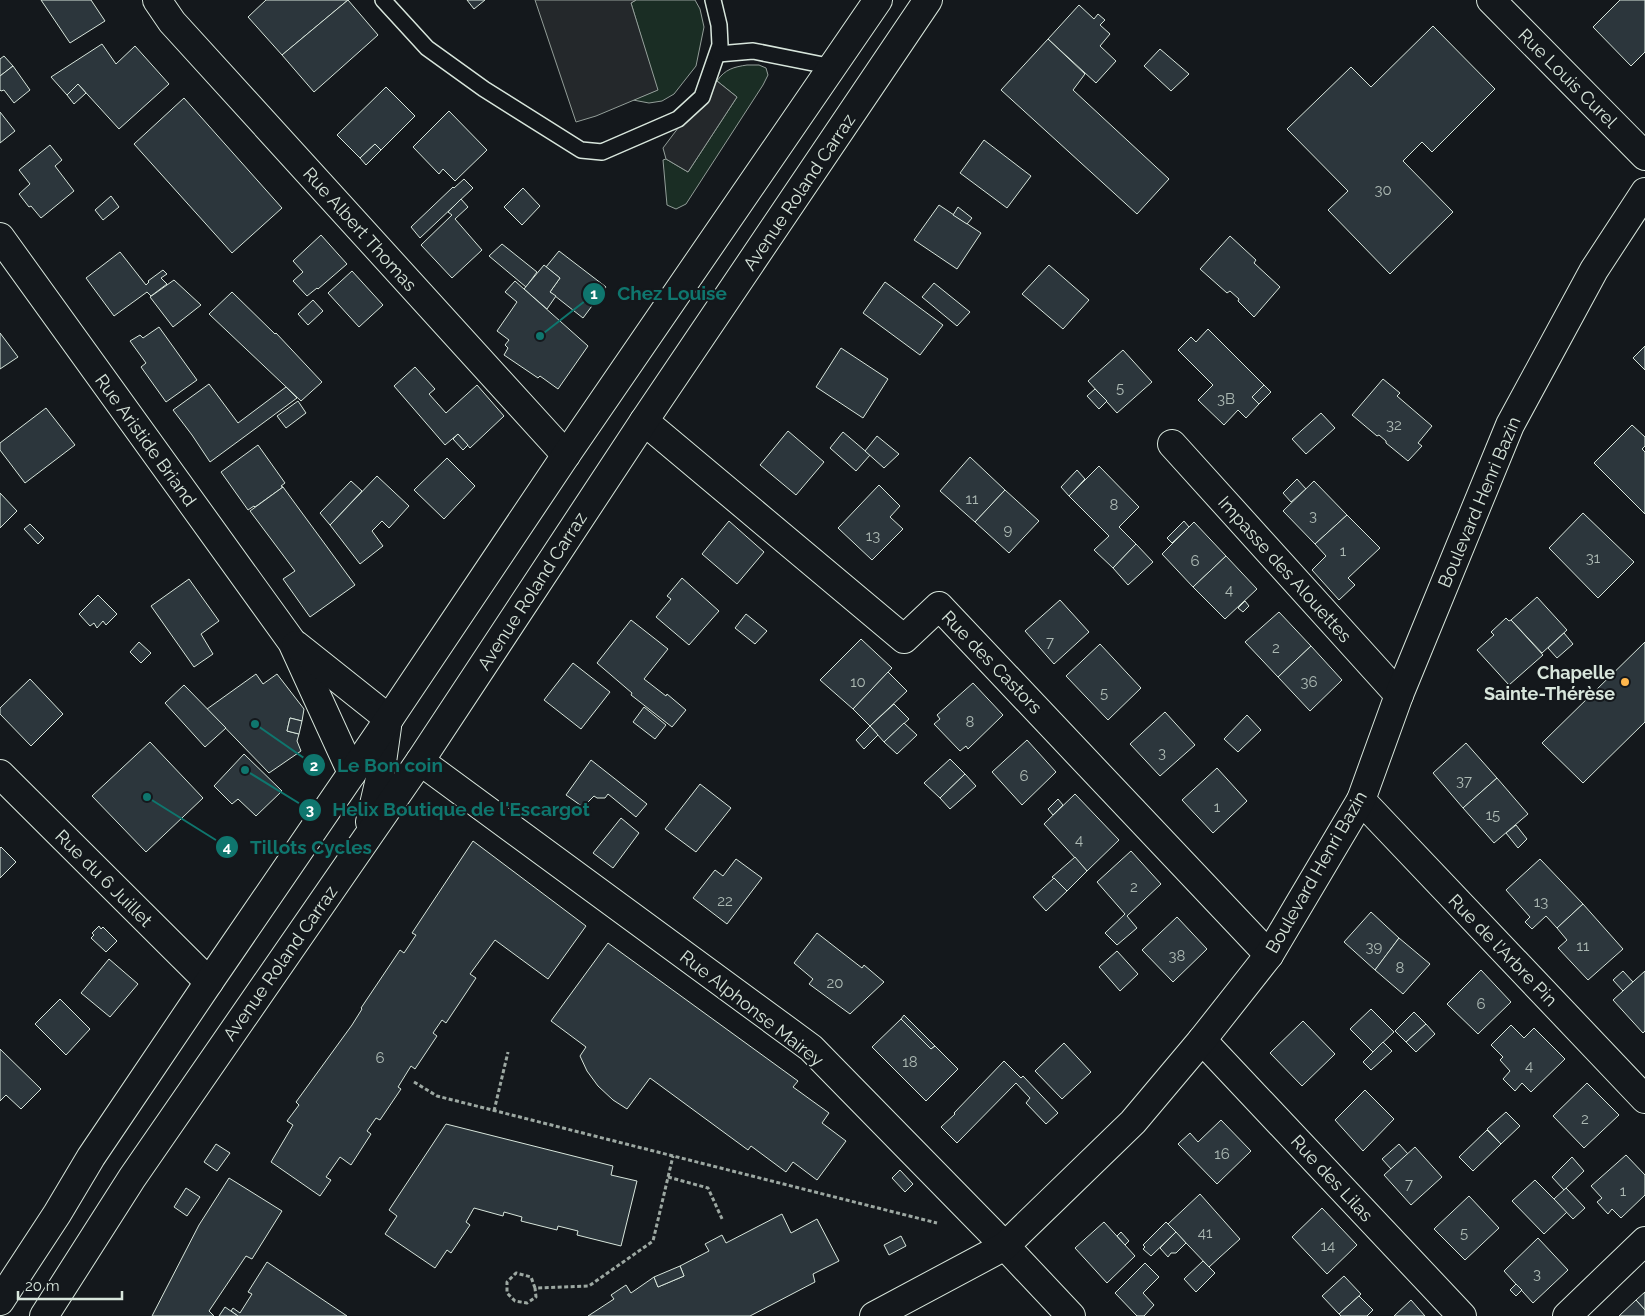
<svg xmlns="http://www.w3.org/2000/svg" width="1645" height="1316" viewBox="0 0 1645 1316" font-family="Raleway,sans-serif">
  <rect width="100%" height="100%" fill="#14181c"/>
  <!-- green -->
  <g fill="#1a2d24" stroke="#939e99">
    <polygon points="636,0 695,0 700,9 704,27 696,66 674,94 662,101 649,103 633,100 657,90 631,3"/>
    <path d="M747 65H759L766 68 768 75 763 85 686 204 676 209 667 205 663 160 666 159 688 172 737 97 717 81C725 69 734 67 747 65Z"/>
  </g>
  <!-- parking -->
  <g fill="#24282b" stroke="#939e99">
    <polygon points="535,0 636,0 631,3 658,90 596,116 576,122"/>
    <polygon points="717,81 737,97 688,172 666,159 663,148 712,83"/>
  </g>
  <!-- building -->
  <g fill="#2c363c" stroke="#d8e6dc">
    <polygon points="41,0 91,0 105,21 70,43"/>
    <polygon points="266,0 348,0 282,55 248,17"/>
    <polygon points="348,0 378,35 314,92 282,55"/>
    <polygon points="467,0 485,0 474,9"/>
    <polygon points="1620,0 1645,0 1645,52 1631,66 1593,27"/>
    <polygon points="1079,5 1094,19 1098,14 1105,20 1100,25 1110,34 1100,46 1116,61 1096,83 1048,39"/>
    <polygon points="1433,26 1495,89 1432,152 1422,142 1403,161 1453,212 1390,274 1328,210 1348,191 1287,129 1351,67 1371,87"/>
    <polygon points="1048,39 1085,74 1073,90 1169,179 1137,214 1001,90"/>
    <polygon points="102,44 116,64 135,46 169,84 119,129 78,84 67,95 51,77"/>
    <polygon points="1160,49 1189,74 1171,91 1144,66"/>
    <polygon points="4,56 13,66 0,76 0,59"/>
    <polygon points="13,66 30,90 14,103 4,90 1,91 0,90 0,76"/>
    <polygon points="78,84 86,93 74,104 67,95"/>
    <polygon points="386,87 415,116 381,150 375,144 360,158 337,135"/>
    <polygon points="184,98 282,208 232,253 134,144"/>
    <polygon points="449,111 487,150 455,181 443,169 439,174 413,147"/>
    <polygon points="0,112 15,131 0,143"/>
    <polygon points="984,140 1031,176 1007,208 960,173"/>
    <polygon points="375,144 381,150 366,165 360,158"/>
    <polygon points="50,145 62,160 55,166 74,191 41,218 31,206 29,207 19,194 30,184 19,170"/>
    <polygon points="464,179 473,188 420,238 411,227 453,187 454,188"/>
    <polygon points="523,188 540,206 522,225 504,207"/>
    <polygon points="111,196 119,207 103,220 95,210"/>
    <polygon points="461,199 468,207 455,219 482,250 452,278 421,245 452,215 448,212"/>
    <polygon points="939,205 981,233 957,269 914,240"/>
    <polygon points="958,207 972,218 967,224 953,215"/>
    <polygon points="321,235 347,264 318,289 317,288 307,296 293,281 303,272 293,261"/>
    <polygon points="1230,236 1256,260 1254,263 1280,287 1254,317 1238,301 1239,299 1230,291 1227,293 1200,269"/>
    <polygon points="502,244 537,272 526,287 489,256"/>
    <polygon points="559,251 606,287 583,318 550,292 560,278 546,267"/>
    <polygon points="120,252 146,285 149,282 148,281 163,270 167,274 161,278 167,284 151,296 147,292 114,316 86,278"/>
    <polygon points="544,265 560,278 550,292 556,296 547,309 524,289"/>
    <polygon points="1049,265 1089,300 1063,329 1022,294"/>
    <polygon points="352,271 383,305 359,327 328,293"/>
    <polygon points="174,280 201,305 173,327 150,297"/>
    <polygon points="515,281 588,346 558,389 540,376 538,378 504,355 508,348 505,345 509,340 497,331 517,302 505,292"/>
    <polygon points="885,282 943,325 920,355 863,313"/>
    <polygon points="934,283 970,312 957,326 922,297"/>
    <polygon points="232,292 275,334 276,333 322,382 301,401 209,314"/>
    <polygon points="313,300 323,311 308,325 298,314"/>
    <polygon points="159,327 197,380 166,402 141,367 146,363 130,341 140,335 143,338"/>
    <polygon points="1208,329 1264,385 1252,397 1259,404 1246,418 1238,410 1224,425 1198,400 1213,385 1178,350 1191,337 1196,342"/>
    <polygon points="0,333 18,357 0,369"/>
    <polygon points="1645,346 1645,370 1633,358"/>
    <polygon points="841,348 888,379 863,418 816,387"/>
    <polygon points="1123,350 1152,382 1117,413 1088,381"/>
    <polygon points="415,367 435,389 429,394 446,413 477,385 504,416 470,448 458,434 445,445 394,386"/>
    <polygon points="1383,379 1400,393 1397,396 1432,426 1418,443 1422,446 1408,461 1386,443 1386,441 1379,435 1377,436 1352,415"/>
    <polygon points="209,384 238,423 286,387 297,398 210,462 192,435 173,410"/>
    <polygon points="1264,385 1271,392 1259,404 1252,397"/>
    <polygon points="1095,389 1107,401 1099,409 1087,396"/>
    <polygon points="298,401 306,413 286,428 277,416"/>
    <polygon points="46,408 75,445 25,483 0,450 0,443"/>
    <polygon points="1321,413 1335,428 1306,454 1292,439"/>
    <polygon points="1632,425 1645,437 1645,446 1642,449 1645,452 1645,514 1594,463"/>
    <polygon points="788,431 824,462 796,495 760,465"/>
    <polygon points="843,432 870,455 856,471 830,448"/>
    <polygon points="458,434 468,445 463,450 453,439"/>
    <polygon points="877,436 899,454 884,468 865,451"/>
    <polygon points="258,445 285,483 281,486 283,487 255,507 254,506 248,510 221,472"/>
    <polygon points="970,457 1005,490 975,522 940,491"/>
    <polygon points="447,458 475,486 444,519 414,490"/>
    <polygon points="1099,466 1139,507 1119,527 1136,544 1113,568 1094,550 1109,536 1069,496"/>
    <polygon points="1077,470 1085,479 1069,496 1061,487"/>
    <polygon points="377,476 409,506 389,528 382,521 372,531 383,546 360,564 330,525"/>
    <polygon points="1297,479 1306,489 1291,502 1283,493"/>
    <polygon points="351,481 362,491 330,525 320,513"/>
    <polygon points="1314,481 1347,515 1315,544 1283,511"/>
    <polygon points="879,485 900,506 890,517 903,529 872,560 838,528"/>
    <polygon points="283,487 355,585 310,617 283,579 295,571 250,511"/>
    <polygon points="1005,490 1039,521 1009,553 975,522"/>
    <polygon points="0,493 17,511 0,528"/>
    <polygon points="1583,513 1634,562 1598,598 1549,548"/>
    <polygon points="1347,515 1380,548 1348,578 1355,585 1339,600 1312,570 1326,556 1315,544"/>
    <polygon points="729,521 764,552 737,584 702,554"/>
    <polygon points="1184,521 1189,527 1172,543 1167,538"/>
    <polygon points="1194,522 1226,556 1193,587 1162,554"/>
    <polygon points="30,524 44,538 38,544 24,529"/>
    <polygon points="1136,544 1153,562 1128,585 1113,568"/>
    <polygon points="1226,556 1257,589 1225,619 1193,587"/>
    <polygon points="682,578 719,611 689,645 656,617 671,599 667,596"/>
    <polygon points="189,579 219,621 201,634 213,654 194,667 151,606"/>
    <polygon points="98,595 117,614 106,625 103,621 97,628 94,623 90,626 79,614"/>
    <polygon points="1537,597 1567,630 1542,653 1511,620"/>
    <polygon points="1060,600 1089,632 1054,664 1025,631"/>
    <polygon points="1245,601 1249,606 1243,612 1238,608"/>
    <polygon points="1279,612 1311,646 1278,677 1245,642"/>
    <polygon points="746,614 767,631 755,644 735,628"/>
    <polygon points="1506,618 1509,621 1511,620 1543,655 1509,685 1477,650 1494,635 1491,632"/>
    <polygon points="631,620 668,649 644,679 666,696 667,694 686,710 672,727 631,695 632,693 597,663"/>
    <polygon points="1564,633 1573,644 1557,658 1548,648"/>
    <polygon points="861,639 892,668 853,709 820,680"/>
    <polygon points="139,642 151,653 141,663 130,652"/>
    <polygon points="1645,642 1645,722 1583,783 1542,743"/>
    <polygon points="1100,644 1141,688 1108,720 1066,676"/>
    <polygon points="1311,646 1342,680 1310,711 1278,677"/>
    <polygon points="573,663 610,692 581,729 544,700"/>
    <polygon points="888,672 907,691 870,726 853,709"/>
    <polygon points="256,674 263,684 277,674 304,709 302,721 290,718 287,731 299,734 297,741 301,751 269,773 207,709"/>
    <polygon points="30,679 63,714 31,746 0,714 0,708"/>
    <polygon points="973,683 1003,715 968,749 966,746 960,751 934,724 940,719 937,715"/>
    <polygon points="184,685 226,728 205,747 165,703"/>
    <polygon points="894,704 909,719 884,742 870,726"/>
    <polygon points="644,707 666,725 655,739 633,722"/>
    <polygon points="1165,712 1195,745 1160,776 1130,744"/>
    <polygon points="1247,715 1261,730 1238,752 1224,739"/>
    <polygon points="290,718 302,721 299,734 287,731"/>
    <polygon points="904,723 917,735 897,754 884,742"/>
    <polygon points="870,726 878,735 864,749 856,740"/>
    <polygon points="1027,740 1056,772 1022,805 992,772"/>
    <polygon points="150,742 203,798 146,852 92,796"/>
    <polygon points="1466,743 1497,778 1463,808 1433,773"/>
    <polygon points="244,754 282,791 256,816 238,799 232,804 214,786"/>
    <polygon points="950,759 965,774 940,798 924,783"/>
    <polygon points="591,760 647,804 636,817 608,794 605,798 597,798 594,796 583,807 566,795"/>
    <polygon points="1217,768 1247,801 1213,833 1182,800"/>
    <polygon points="965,774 976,786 950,809 940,798"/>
    <polygon points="1497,778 1528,814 1494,843 1463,808"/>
    <polygon points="700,784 731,808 696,852 665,829"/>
    <polygon points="1075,794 1119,840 1087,871 1044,824"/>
    <polygon points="1058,799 1063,805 1053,815 1048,809"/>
    <polygon points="621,818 639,833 613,868 593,853"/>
    <polygon points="1516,825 1527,839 1518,848 1506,833"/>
    <polygon points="473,841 586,926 548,979 495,940 470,974 476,978 446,1023 442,1020 433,1033 437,1036 415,1069 411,1066 398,1087 401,1089 380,1120 376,1118 367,1131 371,1134 351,1165 340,1157 326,1177 331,1180 320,1196 271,1162 293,1125 287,1121 299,1105 296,1102 352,1025 362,1009 361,1008 400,950 404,953 416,935 412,933"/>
    <polygon points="1,847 16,862 0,878 0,848"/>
    <polygon points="1131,851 1161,884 1127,916 1137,928 1117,945 1105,933 1125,914 1097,882"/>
    <polygon points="1075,857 1087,871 1067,891 1052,877"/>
    <polygon points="736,859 762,878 727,924 693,898 715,870 723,876"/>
    <polygon points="1540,859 1583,904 1557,928 1546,916 1532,929 1525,922 1530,917 1506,890"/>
    <polygon points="1054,878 1067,891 1046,911 1033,897"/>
    <polygon points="1583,904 1623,949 1588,980 1558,948 1567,940 1557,928"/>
    <polygon points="1371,912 1399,938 1375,970 1344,942"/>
    <polygon points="1177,917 1207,949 1173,982 1142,950"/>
    <polygon points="99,926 101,929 103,927 117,941 106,952 91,938 94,935 92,933"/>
    <polygon points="817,933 862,968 864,965 884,982 850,1014 809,984 813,979 794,963"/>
    <polygon points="1399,938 1430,964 1403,994 1375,970"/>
    <polygon points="608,943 798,1081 793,1087 829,1113 822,1123 846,1141 817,1180 793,1162 786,1172 751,1146 748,1150 650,1078 627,1109 613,1100 598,1086 587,1071 580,1056 586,1047 551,1021"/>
    <polygon points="1117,951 1138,974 1120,991 1099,967"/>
    <polygon points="109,959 138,984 110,1017 81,993"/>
    <polygon points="1481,970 1511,1002 1478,1034 1447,1004"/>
    <polygon points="1623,971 1633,982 1623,991 1613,980"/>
    <polygon points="1645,971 1645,1031 1643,1033 1613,1000"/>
    <polygon points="60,999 90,1029 66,1055 35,1024"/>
    <polygon points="1371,1009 1394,1032 1373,1052 1350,1029"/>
    <polygon points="1414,1012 1426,1024 1406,1042 1395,1031"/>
    <polygon points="904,1015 935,1046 931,1049 901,1019"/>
    <polygon points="901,1019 931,1049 935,1046 958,1069 926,1101 872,1047"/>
    <polygon points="1303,1021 1335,1054 1302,1086 1270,1053"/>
    <polygon points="1426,1024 1435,1034 1416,1052 1406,1042"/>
    <polygon points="1511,1025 1524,1038 1534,1028 1565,1059 1531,1092 1522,1083 1515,1091 1503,1079 1510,1071 1500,1060 1503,1057 1491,1045"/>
    <polygon points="1383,1042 1392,1051 1371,1070 1363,1062"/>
    <polygon points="1064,1043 1091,1072 1062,1099 1035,1071"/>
    <polygon points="0,1049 41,1089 21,1109 6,1095 0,1101"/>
    <polygon points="1004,1061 1021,1078 1023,1076 1058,1113 1046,1124 1026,1103 1030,1098 1016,1083 957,1143 941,1127 955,1114 954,1113"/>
    <polygon points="1587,1083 1619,1115 1584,1148 1553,1116"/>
    <polygon points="1365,1090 1394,1119 1363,1151 1335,1120"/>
    <polygon points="1506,1112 1520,1126 1501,1144 1487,1129"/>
    <polygon points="1221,1120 1251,1151 1217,1184 1178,1144 1190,1133 1198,1142"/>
    <polygon points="446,1124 613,1166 611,1175 637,1181 621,1246 577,1235 578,1231 558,1226 557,1230 521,1221 522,1217 504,1212 503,1216 474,1208 466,1222 470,1225 451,1253 447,1250 435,1268 385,1234 397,1216 389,1210"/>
    <polygon points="1487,1130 1501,1144 1473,1171 1459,1157"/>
    <polygon points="216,1144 230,1153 217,1171 204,1162"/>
    <polygon points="1399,1144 1408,1154 1391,1169 1382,1159"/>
    <polygon points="1415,1147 1442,1177 1411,1205 1384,1175"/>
    <polygon points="1626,1155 1645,1175 1645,1195 1621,1218 1612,1209 1608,1214 1597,1202 1602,1198 1591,1186"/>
    <polygon points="1572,1157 1584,1171 1564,1190 1552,1177"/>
    <polygon points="900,1170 913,1184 905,1192 892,1178"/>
    <polygon points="229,1178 282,1211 252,1259 246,1256 209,1311 214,1316 152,1316 199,1225"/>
    <polygon points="1535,1180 1567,1212 1544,1234 1512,1201"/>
    <polygon points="186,1188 200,1197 187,1216 174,1207"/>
    <polygon points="1566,1188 1585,1208 1573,1219 1554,1199"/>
    <polygon points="1200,1194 1240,1239 1209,1267 1168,1224"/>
    <polygon points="1469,1196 1499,1228 1465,1260 1434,1229"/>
    <polygon points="1322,1208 1357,1245 1327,1274 1292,1237"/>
    <polygon points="782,1214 791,1233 817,1219 839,1261 813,1274 815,1282 750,1316 588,1316 614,1299 611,1295 626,1285 631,1293 654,1277 658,1287 684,1276 680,1266 709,1251 705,1244 722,1235 726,1243"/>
    <polygon points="1104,1222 1135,1256 1107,1283 1075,1248"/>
    <polygon points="1166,1222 1176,1232 1151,1256 1143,1249 1145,1247 1143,1245"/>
    <polygon points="1121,1232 1129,1241 1125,1245 1117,1236"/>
    <polygon points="1176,1232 1186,1243 1176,1253 1171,1253 1168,1257 1160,1248"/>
    <polygon points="901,1236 906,1246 889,1255 884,1245"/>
    <polygon points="1538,1238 1568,1270 1533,1303 1504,1271"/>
    <polygon points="1203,1261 1215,1273 1196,1292 1184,1279"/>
    <polygon points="267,1262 347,1316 238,1316 231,1311 233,1308 240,1313 252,1294 248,1292"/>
    <polygon points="1145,1263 1159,1277 1143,1293 1154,1305 1144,1316 1137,1316 1115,1293"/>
    <polygon points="680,1266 684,1276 658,1287 654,1277"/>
    <polygon points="1344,1276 1361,1294 1339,1314 1322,1296"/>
    <polygon points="1516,1284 1522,1290 1516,1296 1510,1290"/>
    <polygon points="1645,1292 1645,1310 1636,1300"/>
    <polygon points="1359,1296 1373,1310 1367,1316 1341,1316 1339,1314"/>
    <polygon points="1411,1300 1425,1316 1394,1316"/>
    <polygon points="1636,1300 1645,1310 1645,1316 1619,1316"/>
    <polygon points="225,1307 238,1316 219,1316"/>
  </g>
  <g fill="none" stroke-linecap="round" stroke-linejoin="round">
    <defs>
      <g id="service">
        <polyline points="383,0 427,48 484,89 581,150 602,152 678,119 702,97 720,45 719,25 713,0"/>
        <polyline points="718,54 753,51 833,67"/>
      </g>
      <g id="minor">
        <polyline points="157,0 172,22 566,455"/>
        <polyline points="1491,0 1645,156"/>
        <polyline points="0,237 292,642 352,773"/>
        <polyline points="644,421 904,639 939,606 1269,955"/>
        <polyline points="1172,444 1399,695"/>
        <polyline points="296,645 389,719"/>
        <polyline points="420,761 811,1048 1005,1246 1071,1316"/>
        <polyline points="0,774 209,982"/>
        <polyline points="1361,800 1645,1099"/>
        <polyline points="1202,1040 1462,1316"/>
        <polyline points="874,1316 1005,1246 1133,1122 1202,1040 1269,955 1361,800 1399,695 1510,425 1594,270 1645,192"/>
        <polyline points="1567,1316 1645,1241"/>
      </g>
      <g id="primary">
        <polyline points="370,822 379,783 387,727"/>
        <polyline points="0,1301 57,1214 91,1157 209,982 389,719 566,455 878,0"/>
        <polyline points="44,1316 132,1178 420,761 644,421 928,0"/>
      </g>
    </defs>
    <!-- service casing -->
    <use href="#service" stroke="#d8e6dc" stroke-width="18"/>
    <!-- minor casing -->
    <use href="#minor" stroke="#d8e6dc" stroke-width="30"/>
    <!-- primary casing -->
    <use href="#primary" stroke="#d8e6dc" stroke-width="30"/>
    <!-- path -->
    <g stroke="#9da8a2" stroke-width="3" stroke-dasharray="4 2.5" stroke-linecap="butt">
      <polyline points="414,1082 437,1096 937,1223"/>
      <polyline points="494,1111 508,1052"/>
      <polyline points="668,1177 708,1188 723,1221"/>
      <polyline points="535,1288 531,1277 516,1273 507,1282 507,1293 515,1301 527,1303 536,1297 535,1288 589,1286 653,1241 673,1156"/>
    </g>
    <!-- service -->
    <use href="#service" stroke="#14181c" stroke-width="15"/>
    <!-- minor -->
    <use href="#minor" stroke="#14181c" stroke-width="28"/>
    <!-- primary -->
    <use href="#primary" stroke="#14181c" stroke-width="28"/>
  </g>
  <!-- markers -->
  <circle fill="#ffb74d" stroke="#14181c" stroke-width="2" cx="1625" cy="682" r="5"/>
  <g text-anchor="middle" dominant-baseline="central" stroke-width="4" stroke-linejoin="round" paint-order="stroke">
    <!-- number labels -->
    <g font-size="15" fill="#adbab4">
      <text x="1383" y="190">30</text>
      <text x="1120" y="388">5</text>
      <text x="1226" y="399">3B</text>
      <text x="1394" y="425">32</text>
      <text x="972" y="499">11</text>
      <text x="1114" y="505">8</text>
      <text x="1313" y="516">3</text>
      <text x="1008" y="530">9</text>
      <text x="873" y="536">13</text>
      <text x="1343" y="551">1</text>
      <text x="1593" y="558">31</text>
      <text x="1195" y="561">6</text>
      <text x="1229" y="590">4</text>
      <text x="1050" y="642">7</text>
      <text x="1276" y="648">2</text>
      <text x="858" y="682">10</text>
      <text x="1309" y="682">36</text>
      <text x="1104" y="693">5</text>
      <text x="970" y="722">8</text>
      <text x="1162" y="753">3</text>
      <text x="1024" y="776">6</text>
      <text x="1464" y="781">37</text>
      <text x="1217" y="807">1</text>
      <text x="1493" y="815">15</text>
      <text x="1079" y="840">4</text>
      <text x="1134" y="887">2</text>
      <text x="725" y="901">22</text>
      <text x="1541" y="902">13</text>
      <text x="1583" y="946">11</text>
      <text x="1374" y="947">39</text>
      <text x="1177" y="956">38</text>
      <text x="1400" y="968">8</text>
      <text x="835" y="983">20</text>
      <text x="1481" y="1004">6</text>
      <text x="380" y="1058">6</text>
      <text x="910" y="1062">18</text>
      <text x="1529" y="1066">4</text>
      <text x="1585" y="1119">2</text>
      <text x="1222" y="1154">16</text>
      <text x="1409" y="1184">7</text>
      <text x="1623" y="1191">1</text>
      <text x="1205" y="1233">41</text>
      <text x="1464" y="1233">5</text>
      <text x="1328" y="1246">14</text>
      <text x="1537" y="1274">3</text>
    </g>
    <!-- street labels -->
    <g font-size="18" fill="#d8e6dc" stroke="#14181c">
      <text transform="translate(1568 78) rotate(45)">Rue Louis Curel</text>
      <text transform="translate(799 192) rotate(-56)">Avenue Roland Carraz</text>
      <text transform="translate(360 229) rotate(48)">Rue Albert Thomas</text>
      <text transform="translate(146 440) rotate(54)">Rue Aristide Briand</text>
      <text transform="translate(1479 502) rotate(-67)">Boulevard Henri Bazin</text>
      <text transform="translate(1285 569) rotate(48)">Impasse des Alouettes</text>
      <text transform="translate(532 591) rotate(-57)">Avenue Roland Carraz</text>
      <text transform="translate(992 662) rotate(46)">Rue des Castors</text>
      <text transform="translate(1316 872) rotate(-60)">Boulevard Henri Bazin</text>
      <text transform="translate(104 878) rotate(45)">Rue du 6 Juillet</text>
      <text transform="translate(1503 950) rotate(46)">Rue de l'Arbre Pin</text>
      <text transform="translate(280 963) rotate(-55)">Avenue Roland Carraz</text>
      <text transform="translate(752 1008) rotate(38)">Rue Alphonse Mairey</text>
      <text transform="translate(1332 1178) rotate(47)">Rue des Lilas</text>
    </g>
    <!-- poi labels -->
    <g font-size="18" font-weight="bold" fill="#d8e6dc" stroke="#14181c" text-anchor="end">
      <text x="1615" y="672">Chapelle<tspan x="1615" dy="21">Sainte-Thérèse</tspan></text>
    </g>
  </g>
  <!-- callouts -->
  <path fill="none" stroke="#0f766e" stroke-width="2" d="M540 336L594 294M255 724L314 765M245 770L310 810M147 797L227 847"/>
  <g fill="#0f766e" stroke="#14181c" stroke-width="2">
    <circle cx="540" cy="336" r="5"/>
    <circle cx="255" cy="724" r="5"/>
    <circle cx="245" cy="770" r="5"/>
    <circle cx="147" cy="797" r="5"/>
    <circle cx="594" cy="294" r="12"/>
    <circle cx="314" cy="765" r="12"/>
    <circle cx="310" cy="810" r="12"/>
    <circle cx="227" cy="847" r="12"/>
  </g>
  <g font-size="15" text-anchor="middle" font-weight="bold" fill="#fff">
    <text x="594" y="299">1</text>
    <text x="314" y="771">2</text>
    <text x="310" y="815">3</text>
    <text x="227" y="852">4</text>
  </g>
  <g font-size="19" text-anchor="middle" font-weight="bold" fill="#0f766e" stroke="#14181c" stroke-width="4" stroke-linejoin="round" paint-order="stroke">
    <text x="672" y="300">Chez Louise</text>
    <text x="390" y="772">Le Bon coin</text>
    <text x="461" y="816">Helix Boutique de l'Escargot</text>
    <text x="311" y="854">Tillots Cycles</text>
  </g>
  <!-- scale -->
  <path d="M18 1291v8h104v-8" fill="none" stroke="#d8e6dc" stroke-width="2.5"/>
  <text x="25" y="1291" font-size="15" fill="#d8e6dc" stroke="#14181c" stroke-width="4" paint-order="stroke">20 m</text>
</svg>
